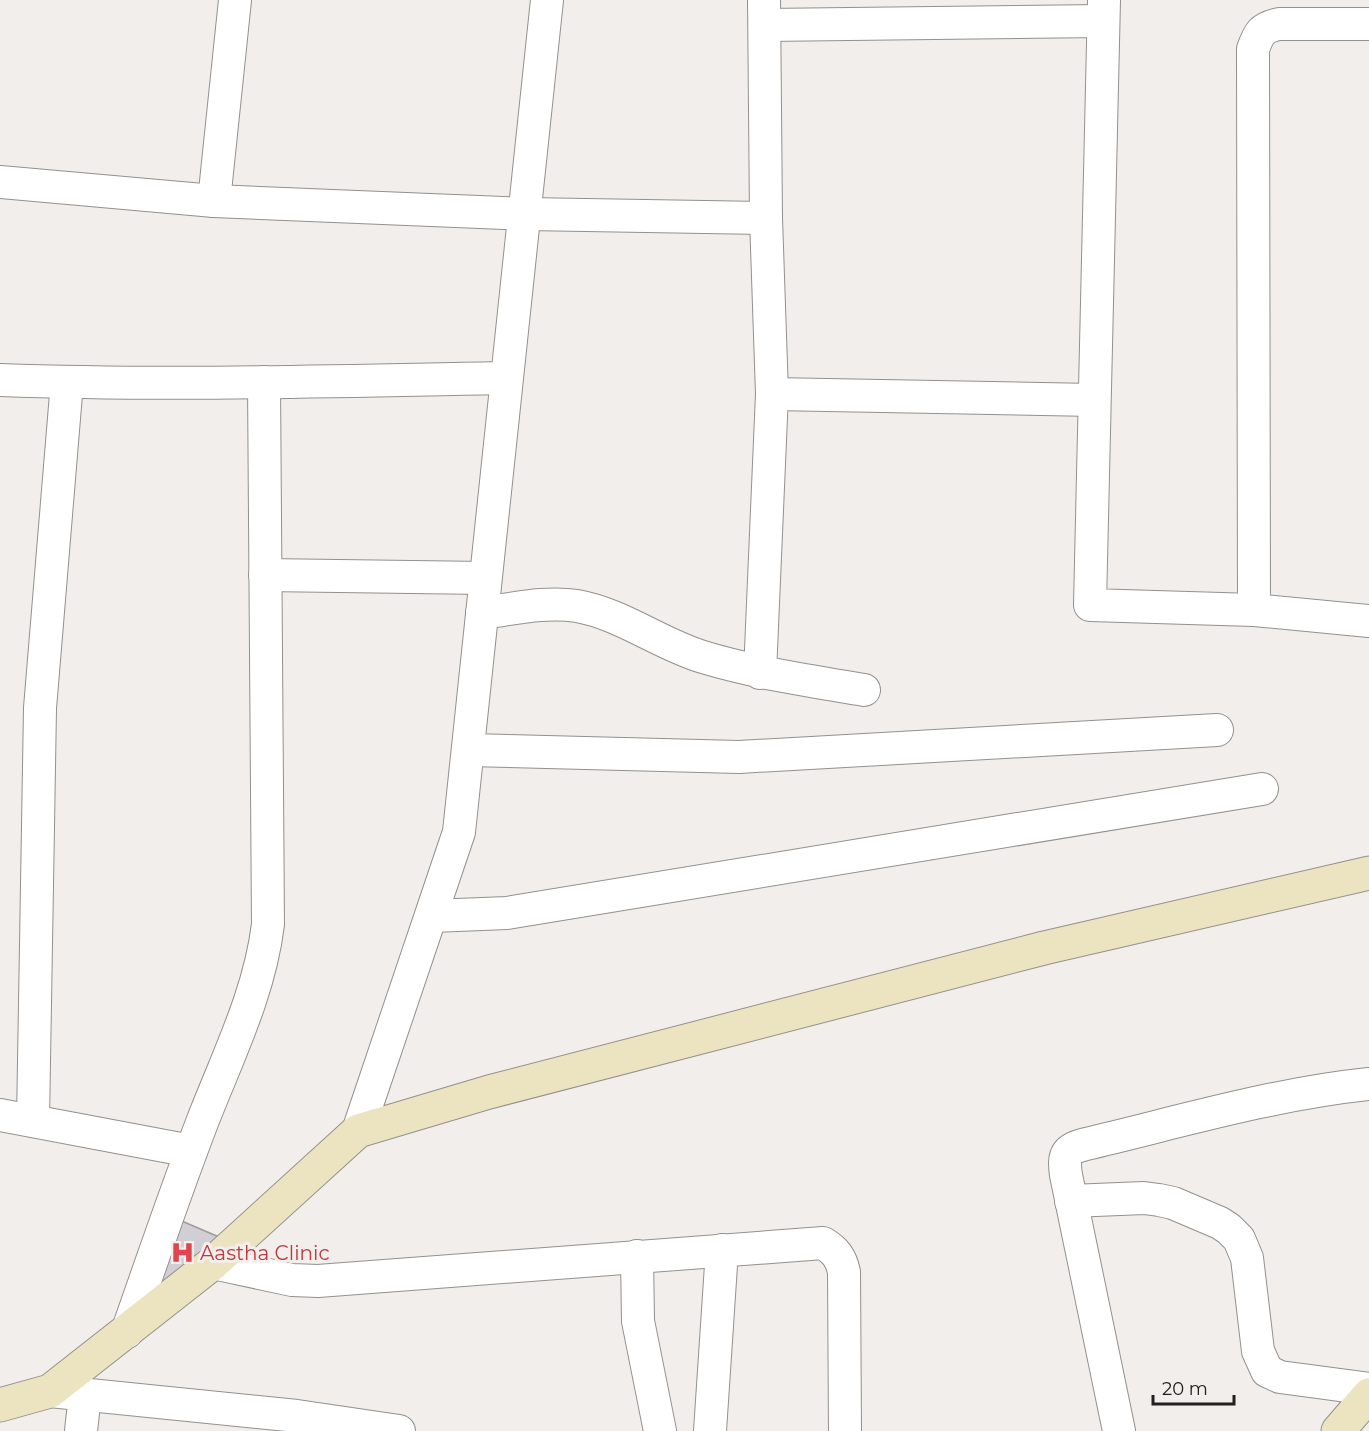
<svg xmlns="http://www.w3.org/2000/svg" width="1369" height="1431" viewBox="0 0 1369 1431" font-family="Montserrat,sans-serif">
  <rect width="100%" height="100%" fill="#f2eeeb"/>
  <!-- building -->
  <polygon fill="#d1cfd3" stroke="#9e9ca0" stroke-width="1.5" points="177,1219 219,1237 208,1262 192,1255 183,1275 172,1285 151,1276"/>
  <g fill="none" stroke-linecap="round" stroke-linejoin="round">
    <defs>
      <g id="street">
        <polyline points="1104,0 1090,605 1254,610 1369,621"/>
        <polyline points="765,25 1103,21"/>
        <polyline points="0,182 214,201 526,214 766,218"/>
        <polyline points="214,201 235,0"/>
        <path d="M0 380C169 386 338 381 506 378"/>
        <polyline points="772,394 1094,400"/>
        <polyline points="265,575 485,578"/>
        <path d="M1254 610 1253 49C1259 33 1261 28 1279 24H1369"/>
        <path d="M482 613C513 609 546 601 577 606 622 614 660 644 703 657 756 673 810 681 864 690"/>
        <polyline points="760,673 772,394 766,218 764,0"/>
        <polyline points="468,750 739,757 1217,730"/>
        <polyline points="432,916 507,913 1262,789"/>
        <polyline points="0,1115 191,1151"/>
        <polyline points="33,1121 40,708 67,382"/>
        <polyline points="358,1131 459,832 547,0"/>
        <polyline points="1071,1201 1144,1198 1159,1200 1173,1203 1220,1223 1229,1229 1239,1239 1247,1258 1258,1351 1267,1371 1280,1377 1369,1389"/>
        <polyline points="637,1256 638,1321 660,1431"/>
        <path d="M213 1263 292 1280 318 1281 823 1243C836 1251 841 1258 844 1272L845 1431"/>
        <path d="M127 1332C152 1261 176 1190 203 1120 228 1056 260 992 268 924L264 382"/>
        <polyline points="50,1391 297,1416 399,1431"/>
        <polyline points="81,1431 85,1395"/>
        <polyline points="710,1431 722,1250"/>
        <path d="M1119 1431 1066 1175C1063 1154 1066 1149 1086 1144 1179 1122 1273 1094 1369 1084"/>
      </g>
      <g id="secondary">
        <polyline points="0,1405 50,1391 213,1263 358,1131 489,1092 1044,948 1369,873"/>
        <polyline points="1338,1431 1369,1395"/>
      </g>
    </defs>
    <!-- street casing -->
    <use href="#street" stroke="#93908d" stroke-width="34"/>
    <!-- secondary casing -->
    <use href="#secondary" stroke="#93908d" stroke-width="35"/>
    <!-- street -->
    <use href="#street" stroke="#fff" stroke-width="32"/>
    <!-- secondary -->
    <use href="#secondary" stroke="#ece3c0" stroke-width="33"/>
  </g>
  <!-- icons -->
  <defs>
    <symbol id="hospital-bare" viewBox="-9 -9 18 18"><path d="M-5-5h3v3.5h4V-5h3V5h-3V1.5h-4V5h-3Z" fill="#e0444e" stroke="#f2eeeb" stroke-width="2.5" paint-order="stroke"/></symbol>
  </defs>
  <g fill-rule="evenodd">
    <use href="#hospital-bare" x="166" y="1236" width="33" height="33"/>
  </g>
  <g text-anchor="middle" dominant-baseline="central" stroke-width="6" stroke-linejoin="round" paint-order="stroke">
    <!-- health labels -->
    <g font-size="20" fill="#be3a42" stroke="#f2eeeb" text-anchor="start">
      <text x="200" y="1253">Aastha Clinic</text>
    </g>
  </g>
  <!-- scale -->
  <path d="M1153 1395v9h81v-9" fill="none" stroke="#21201e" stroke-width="3"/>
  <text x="1162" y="1395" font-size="18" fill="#21201e" stroke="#f2eeeb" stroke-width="4.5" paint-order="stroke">20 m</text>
</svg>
